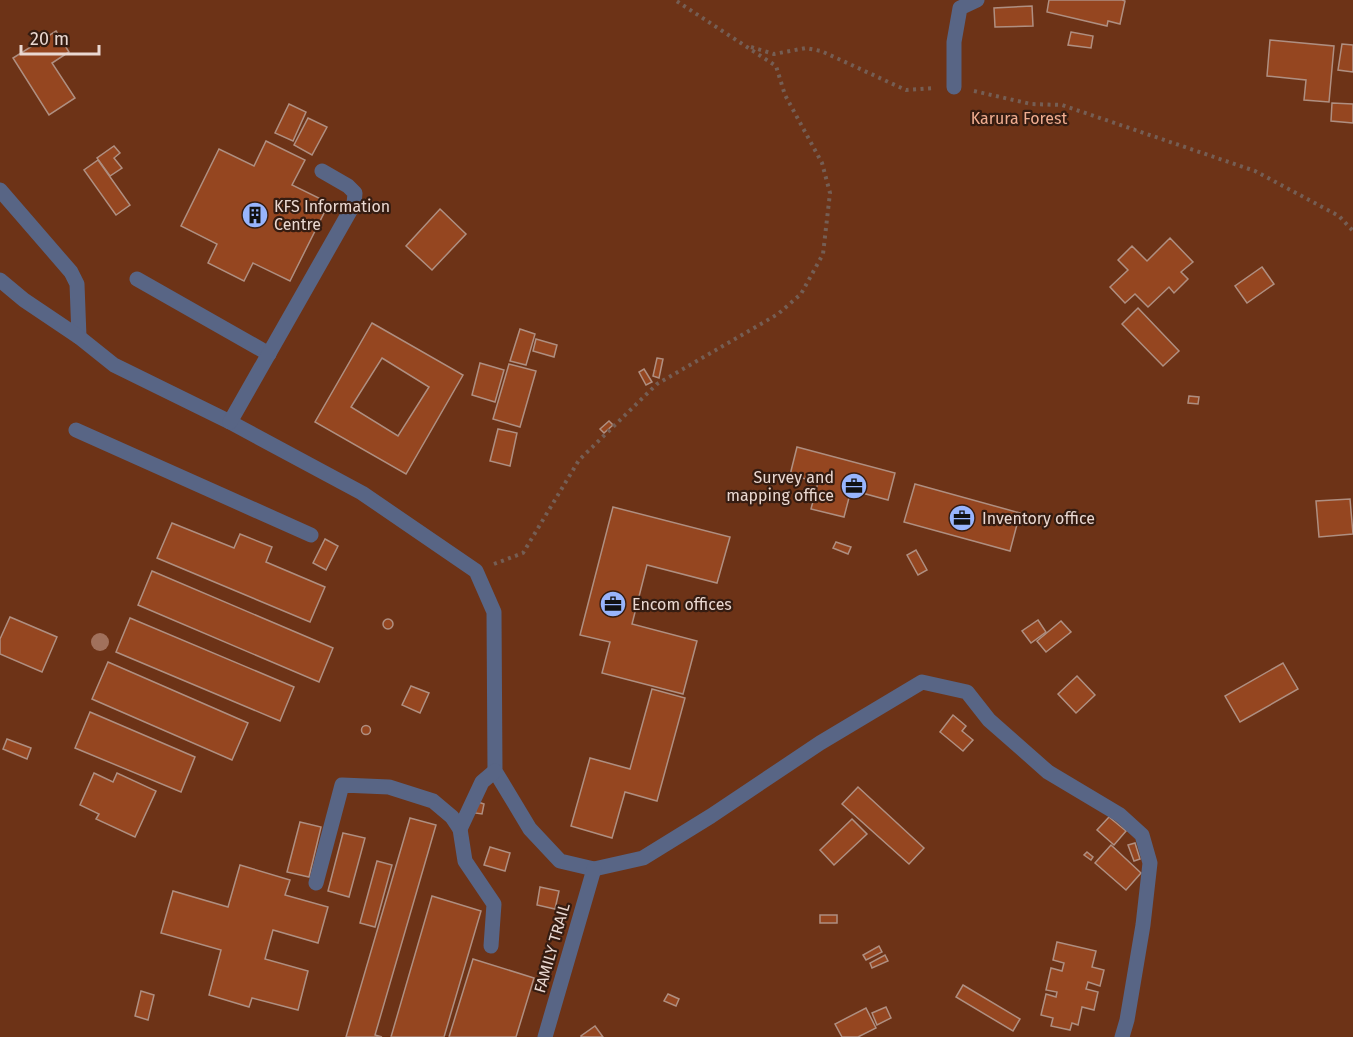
<svg xmlns="http://www.w3.org/2000/svg" width="1353" height="1037" viewBox="0 0 1353 1037" font-family="'Fira Sans',sans-serif">
  <rect width="100%" height="100%" fill="#40261b"/>
  <!-- green -->
  <rect fill="#6d3317" x="0" y="0" width="1353" height="1037"/>
  <!-- building -->
  <g fill="#954620" stroke="#af8f81" stroke-width="1.5" fill-rule="evenodd">
    <polygon points="1049,0 1122,0 1125,1 1120,24 1108,21 1107,26 1047,12"/>
    <polygon points="1032,6 1033,26 995,27 994,8"/>
    <polygon points="56,31 69,52 52,63 75,98 49,115 13,58"/>
    <polygon points="1071,32 1093,36 1091,48 1068,45"/>
    <polygon points="1270,40 1334,46 1329,102 1304,100 1306,80 1267,76"/>
    <polygon points="1342,44 1353,45 1353,72 1338,70"/>
    <polygon points="1332,103 1353,104 1353,123 1331,121"/>
    <polygon points="289,104 306,112 293,141 275,133"/>
    <polygon points="308,118 327,127 312,155 294,145"/>
    <polygon points="266,141 305,160 292,185 329,203 290,281 253,263 244,281 208,263 217,244 181,226 219,149 254,166"/>
    <polygon points="114,146 120,153 114,158 122,168 110,176 97,158"/>
    <polygon points="98,160 130,205 116,215 84,170"/>
    <polygon points="440,209 466,234 432,270 406,246"/>
    <polygon points="1170,238 1193,262 1181,272 1188,279 1174,293 1169,287 1148,307 1135,294 1125,303 1110,287 1128,270 1118,260 1132,246 1147,261"/>
    <polygon points="1262,267 1274,284 1247,303 1235,286"/>
    <polygon points="1138,308 1179,351 1163,366 1122,324"/>
    <path d="M372 323 463 375 406 474 315 422ZM382 358 429 387 398 436 351 407Z"/>
    <polygon points="520,329 535,334 526,365 510,361"/>
    <polygon points="536,339 557,345 554,357 533,351"/>
    <polygon points="657,358 663,359 659,378 653,376"/>
    <polygon points="480,363 504,370 495,402 472,395"/>
    <polygon points="509,364 536,371 520,427 493,419"/>
    <polygon points="644,369 652,382 646,385 639,372"/>
    <polygon points="1189,396 1199,397 1198,404 1188,403"/>
    <polygon points="609,421 613,425 604,433 600,429"/>
    <polygon points="498,429 517,433 510,466 490,461"/>
    <polygon points="797,447 895,473 888,500 851,490 844,517 811,509 818,482 790,475"/>
    <polygon points="915,484 1020,513 1010,551 904,522"/>
    <polygon points="1350,499 1353,534 1319,537 1316,501"/>
    <polygon points="613,507 730,537 717,583 647,565 632,624 697,641 683,694 602,673 610,642 580,635"/>
    <polygon points="172,523 234,548 240,534 272,547 266,562 325,587 310,622 157,558"/>
    <polygon points="325,539 338,546 326,570 313,563"/>
    <polygon points="836,542 851,547 848,554 833,548"/>
    <polygon points="916,550 927,570 918,575 907,555"/>
    <polygon points="152,571 333,648 319,682 138,605"/>
    <polygon points="10,617 57,637 42,672 0,654 0,639"/>
    <polygon points="130,618 294,687 280,721 116,652"/>
    <circle cx="388" cy="624" r="5"/>
    <polygon points="1038,620 1046,632 1031,643 1022,631"/>
    <polygon points="1061,621 1071,632 1046,652 1037,641"/>
    <polygon points="108,662 248,723 232,760 92,699"/>
    <polygon points="1283,663 1298,689 1240,722 1225,696"/>
    <polygon points="1077,676 1095,695 1076,713 1058,694"/>
    <polygon points="411,686 429,693 420,713 402,705"/>
    <polygon points="652,689 685,698 657,801 625,792 612,838 571,826 590,758 630,769"/>
    <polygon points="90,712 195,757 181,792 75,748"/>
    <polygon points="953,715 966,726 962,731 973,740 963,751 940,732"/>
    <circle cx="366" cy="730" r="4.5"/>
    <polygon points="7,739 31,748 27,759 3,749"/>
    <polygon points="94,773 113,782 117,773 156,791 135,837 96,819 99,814 80,805"/>
    <polygon points="858,787 924,848 909,864 842,804"/>
    <polygon points="478,802 484,804 482,814 475,813"/>
    <polygon points="1109,817 1126,831 1114,845 1097,830"/>
    <polygon points="410,818 436,825 375,1035 382,1037 346,1037"/>
    <polygon points="852,819 867,834 834,865 820,850"/>
    <polygon points="300,822 321,827 309,877 287,872"/>
    <polygon points="343,833 365,838 349,897 328,891"/>
    <polygon points="1135,843 1140,859 1134,861 1128,845"/>
    <polygon points="1111,845 1141,873 1126,890 1095,863"/>
    <polygon points="490,847 510,853 505,871 484,865"/>
    <polygon points="1087,852 1093,857 1091,860 1084,855"/>
    <polygon points="377,861 392,865 375,927 360,923"/>
    <polygon points="240,865 290,880 285,895 328,907 318,943 273,930 265,959 308,971 298,1010 252,998 249,1007 209,995 221,950 161,933 173,891 228,907"/>
    <polygon points="540,887 559,891 555,909 537,905"/>
    <polygon points="432,896 481,911 444,1037 391,1037"/>
    <rect x="820" y="915" width="17" height="8"/>
    <polygon points="1057,942 1096,951 1092,967 1104,970 1100,986 1088,982 1086,989 1098,992 1094,1010 1082,1007 1078,1025 1072,1023 1070,1030 1051,1026 1053,1018 1041,1015 1046,994 1056,997 1057,992 1046,990 1051,968 1062,971 1064,963 1053,960"/>
    <polygon points="879,946 882,952 866,960 863,955"/>
    <polygon points="885,955 888,961 872,968 870,963"/>
    <polygon points="473,959 534,978 516,1037 449,1037"/>
    <polygon points="963,985 1020,1019 1013,1031 956,997"/>
    <polygon points="141,991 154,995 148,1020 135,1016"/>
    <polygon points="668,994 679,999 676,1006 664,1001"/>
    <polygon points="886,1007 891,1018 877,1025 872,1013"/>
    <polygon points="866,1008 876,1028 858,1037 842,1037 835,1024"/>
    <polygon points="595,1026 603,1037 581,1037 581,1036"/>
  </g>
  <g fill="none" stroke-linecap="round" stroke-linejoin="round">
    <!-- path -->
    <g stroke="#755e54" stroke-width="4" stroke-dasharray="3 4.5" stroke-linecap="butt">
      <polyline points="751,47 774,54 806,48 821,51 906,90 934,88"/>
      <polyline points="974,91 1031,104 1062,105 1255,171 1339,216 1353,231"/>
      <polyline points="494,564 523,553 579,460 657,384 778,314 801,294 823,254 830,193 822,163 785,95 776,66 675,0"/>
    </g>
    <!-- minor -->
    <g stroke="#586585" stroke-width="15">
      <polyline points="954,87 954,42 960,8 977,0"/>
      <polyline points="0,190 71,272 77,284 79,337"/>
      <polyline points="137,279 269,354"/>
      <polyline points="0,280 24,300 79,337 114,365 230,422 362,493 476,571 494,612 495,771 530,829 560,861 594,869 643,858 711,816 820,743 922,682 967,692 989,720 1048,772 1120,815 1142,835 1150,863 1143,925 1127,1020 1122,1037"/>
      <polyline points="230,422 354,204 355,193 348,186 322,171"/>
      <polyline points="76,430 311,535"/>
      <polyline points="460,829 465,861 494,904 491,946"/>
      <polyline points="316,883 342,785 389,787 433,801 452,817 460,829 482,782 495,771"/>
      <polyline points="545,1037 594,869"/>
    </g>
  </g>
  <!-- trees -->
  <circle fill="#a1715c" cx="100" cy="642" r="9"/>
  <!-- icons -->
  <defs>
    <symbol id="building-disc" viewBox="-11 -11 22 22"><circle r="9.5" fill="#98b5fd" stroke="#351c11"/><path d="M-4-6H4V6H1V3H-1V6H-4ZM-2.5-4.3h1.7v1.8h-1.7ZM.8-4.3h1.7v1.8H.8ZM-2.5-1h1.7V.8h-1.7ZM.8-1h1.7V.8H.8Z" fill="#111"/></symbol>
    <symbol id="office-disc" viewBox="-11 -11 22 22"><circle r="9.5" fill="#98b5fd" stroke="#351c11"/><path d="M-6-3h4V-5.5h4V-3h4V5H-6ZM-1-4.5V-3h2v-1.5ZM-6 0V1H6V0Z" fill="#111"/></symbol>
  </defs>
  <g fill-rule="evenodd">
    <use href="#building-disc" x="240" y="200" width="30" height="30"/>
    <use href="#office-disc" x="839" y="471" width="30" height="30"/>
    <use href="#office-disc" x="947" y="503" width="30" height="30"/>
    <use href="#office-disc" x="598" y="589" width="30" height="30"/>
  </g>
  <g text-anchor="middle" dominant-baseline="central" stroke-width="4.5" stroke-linejoin="round" paint-order="stroke">
    <!-- park labels -->
    <g font-size="16" fill="#f1ae91" stroke="#351c11">
      <text x="1019" y="118">Karura Forest</text>
    </g>
    <!-- poi labels -->
    <g font-size="16" fill="#ead8d1" stroke="#351c11" text-anchor="start">
      <text x="274" y="206">KFS Information<tspan x="274" dy="18">Centre</tspan></text>
      <text x="834" y="477" text-anchor="end">Survey and<tspan x="834" dy="18">mapping office</tspan></text>
      <text x="982" y="518">Inventory office</text>
      <text x="632" y="604">Encom offices</text>
    </g>
    <!-- street labels -->
    <g font-size="16" fill="#ead8d1" stroke="#351c11">
      <text transform="translate(552 948) rotate(-74)">FAMILY TRAIL</text>
    </g>
  </g>
  <!-- scale -->
  <path d="M21 45v9h78v-9" fill="none" stroke="#ead8d1" stroke-width="3"/>
  <text x="30" y="45" font-size="18" fill="#ead8d1" stroke="#351c11" stroke-width="4.5" paint-order="stroke">20 m</text>
</svg>
